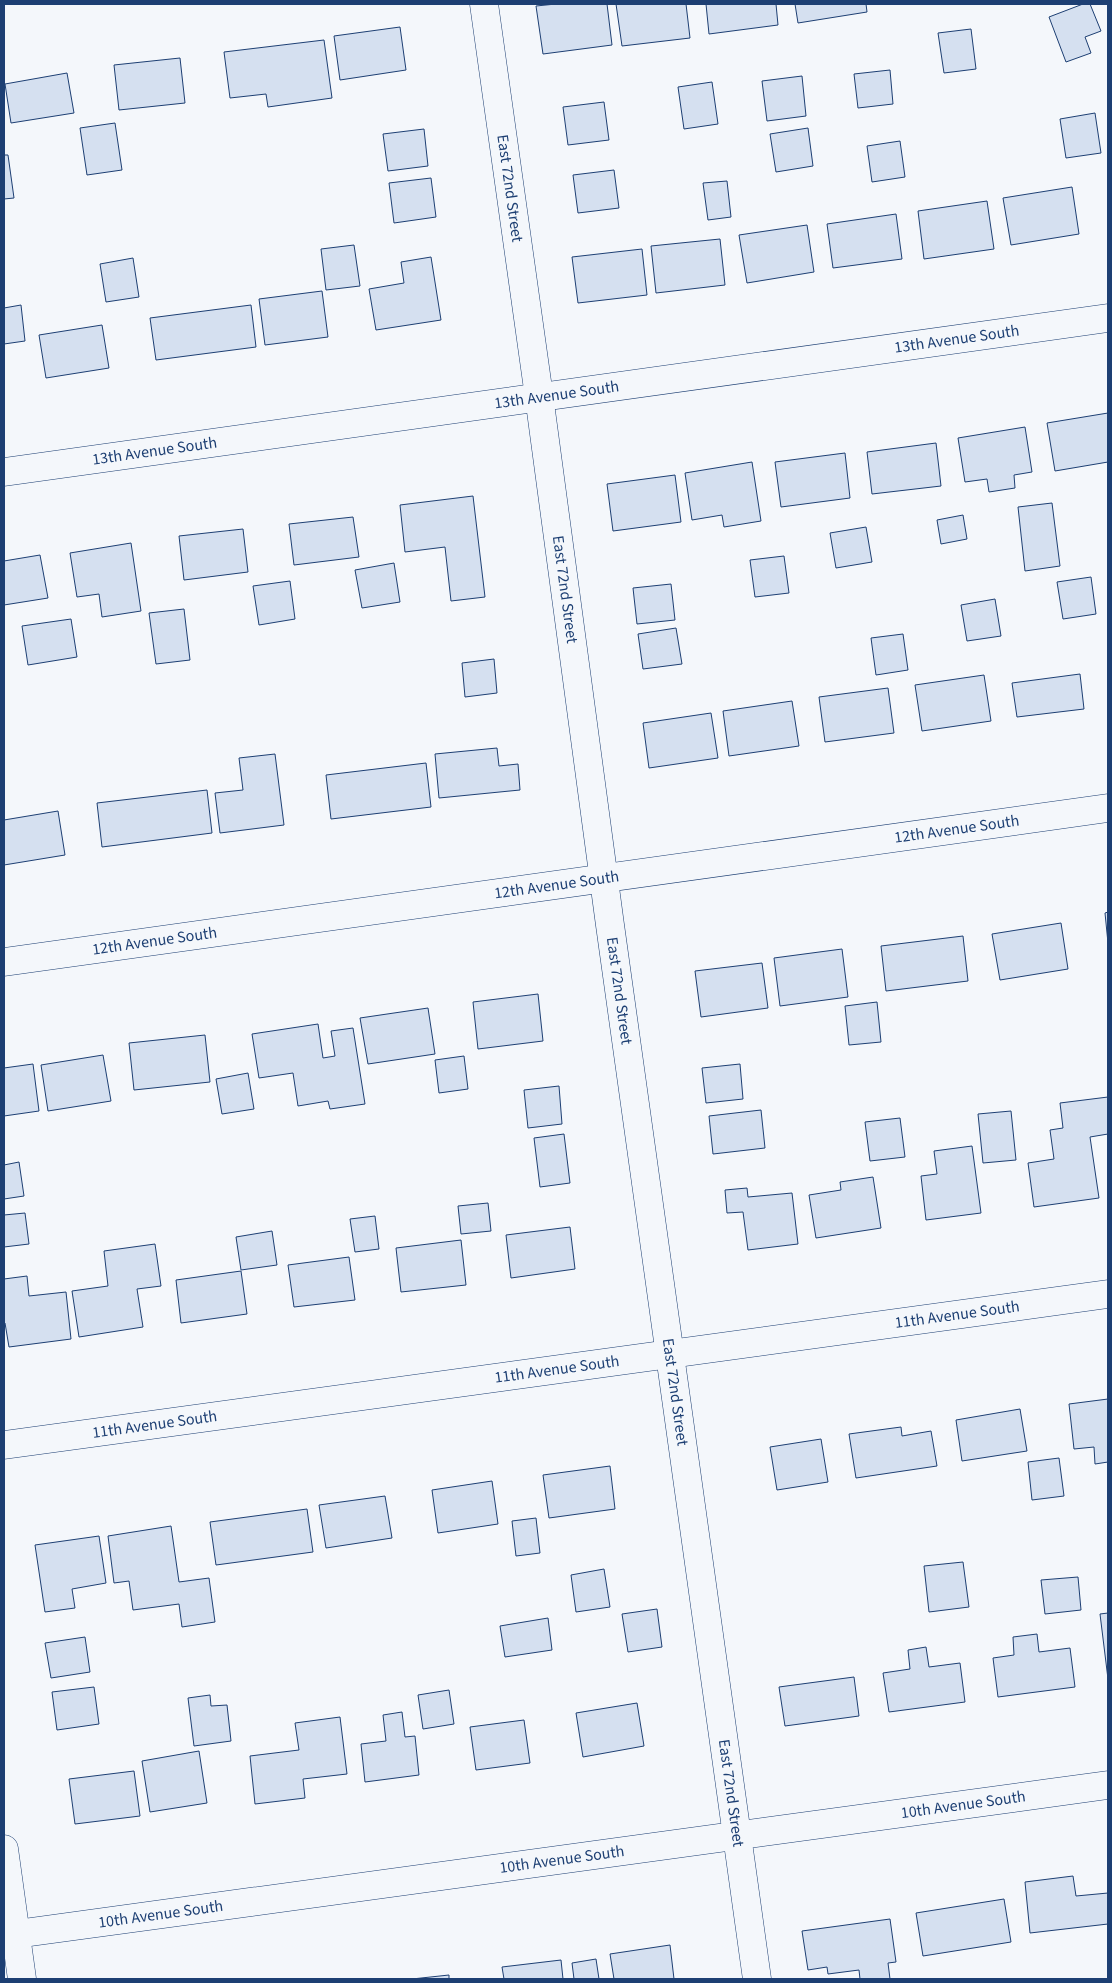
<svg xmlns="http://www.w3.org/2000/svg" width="1112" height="1983" viewBox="0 0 1112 1983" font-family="'Source Sans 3',sans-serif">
  <rect width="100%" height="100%" fill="#f4f7fb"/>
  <!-- building -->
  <g fill="#d5e0f0" stroke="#1d3f73">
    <polygon points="556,4 607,4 612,45 543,54 536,6"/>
    <polygon points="616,4 686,4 690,38 622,46"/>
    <polygon points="706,4 776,4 778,25 709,34"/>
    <polygon points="795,4 866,4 867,12 798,23"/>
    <polygon points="1083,4 1090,4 1101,31 1085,37 1091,53 1066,62 1049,17"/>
    <polygon points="400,27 406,70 340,80 334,36"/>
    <polygon points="971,29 976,69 944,73 938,33"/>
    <polygon points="324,40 332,98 268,107 266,94 230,98 224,52"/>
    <polygon points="180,58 185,103 119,110 114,65"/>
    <polygon points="890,70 893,104 858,108 854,74"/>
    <polygon points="67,73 74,113 11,123 5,84"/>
    <polygon points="802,76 806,116 767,121 762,81"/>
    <polygon points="712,82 718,124 684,129 678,87"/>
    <polygon points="604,102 609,140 568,145 563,107"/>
    <polygon points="1095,113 1101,153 1066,158 1060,119"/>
    <polygon points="115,123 122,170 87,175 80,128"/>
    <polygon points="808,128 813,166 776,172 770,134"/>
    <polygon points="424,129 428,166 388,171 383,134"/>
    <polygon points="900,141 905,177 872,182 867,146"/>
    <polygon points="4,155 8,155 14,198 4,199"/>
    <polygon points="614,170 619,208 578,213 573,175"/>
    <polygon points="431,178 436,217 394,223 389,183"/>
    <polygon points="727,181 731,217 708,220 703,183"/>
    <polygon points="1072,187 1079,234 1011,245 1003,198"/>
    <polygon points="987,201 994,249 924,259 918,211"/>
    <polygon points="896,214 902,259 833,268 827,224"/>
    <polygon points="807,225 814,272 747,283 739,235"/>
    <polygon points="720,239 725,285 656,293 651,246"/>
    <polygon points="354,245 360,286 326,290 321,249"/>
    <polygon points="642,249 647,295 578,303 572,257"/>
    <polygon points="431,257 441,320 376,330 369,289 404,283 401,262"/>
    <polygon points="133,258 139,297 106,302 100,264"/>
    <polygon points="322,291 328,337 265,345 259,299"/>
    <polygon points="21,305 25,341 4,344 4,308"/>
    <polygon points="251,305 256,347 156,360 150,318"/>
    <polygon points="102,325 109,368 46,378 39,335"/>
    <polygon points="1108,413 1108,462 1055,471 1047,423"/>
    <polygon points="1025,427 1032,472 1014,475 1015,488 989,492 987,479 965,482 958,438"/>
    <polygon points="936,443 941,486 872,494 867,452"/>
    <polygon points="845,453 850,498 781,507 775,462"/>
    <polygon points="752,462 761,521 724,527 722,515 692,520 685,473"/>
    <polygon points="675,475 681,522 613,531 607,484"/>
    <polygon points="473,496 485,597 451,601 445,547 405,552 400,505"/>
    <polygon points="1052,503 1060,566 1025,571 1018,507"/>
    <polygon points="963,515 967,539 941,544 937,520"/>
    <polygon points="353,517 359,557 294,565 289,524"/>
    <polygon points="866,527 872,562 836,568 830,533"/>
    <polygon points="243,529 248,572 184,580 179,536"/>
    <polygon points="131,543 141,611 102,617 99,594 77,597 70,553"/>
    <polygon points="40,555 48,598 4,605 4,561"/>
    <polygon points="784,556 789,593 755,597 750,560"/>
    <polygon points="394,563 400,602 362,608 355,570"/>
    <polygon points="1091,577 1096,614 1063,619 1057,582"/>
    <polygon points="290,581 295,619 259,625 253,586"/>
    <polygon points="671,584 675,620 637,624 633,588"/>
    <polygon points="995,599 1001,636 967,641 961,605"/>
    <polygon points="184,609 190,660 156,664 149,613"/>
    <polygon points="71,619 77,657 28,665 22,626"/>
    <polygon points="676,628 682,664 643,669 638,634"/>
    <polygon points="903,634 908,670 876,675 871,638"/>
    <polygon points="494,659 497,693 465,697 462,663"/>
    <polygon points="1080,674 1084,709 1017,717 1012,683"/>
    <polygon points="984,675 991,721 922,731 915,685"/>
    <polygon points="888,688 894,733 825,742 819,697"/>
    <polygon points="792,701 799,746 729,756 723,711"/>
    <polygon points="711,713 718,758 649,768 643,723"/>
    <polygon points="497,748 499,766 518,764 520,790 439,798 435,754"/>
    <polygon points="275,754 284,825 220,833 215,793 243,790 239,758"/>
    <polygon points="426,763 431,807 331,819 326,775"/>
    <polygon points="207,790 212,833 102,847 97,803"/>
    <polygon points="58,811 65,855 4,865 4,820"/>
    <polygon points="1108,912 1108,943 1105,913"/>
    <polygon points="1061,923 1068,969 1000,980 992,934"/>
    <polygon points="963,936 968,981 886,991 881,946"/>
    <polygon points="842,949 848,997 780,1006 774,958"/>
    <polygon points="762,963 768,1008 701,1017 695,971"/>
    <polygon points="538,994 543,1041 478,1049 473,1002"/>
    <polygon points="877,1002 881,1042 849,1045 845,1006"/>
    <polygon points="428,1008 435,1054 368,1064 360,1018"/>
    <polygon points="318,1024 323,1058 335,1056 331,1031 353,1028 365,1104 330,1109 328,1101 298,1106 293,1073 259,1078 252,1034"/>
    <polygon points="205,1035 210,1082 134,1090 129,1043"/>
    <polygon points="103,1055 111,1101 48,1111 41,1065"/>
    <polygon points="464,1056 468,1089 439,1093 435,1060"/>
    <polygon points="33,1064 39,1111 4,1116 4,1068"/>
    <polygon points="740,1064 743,1099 706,1103 702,1068"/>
    <polygon points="248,1073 254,1109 222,1114 216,1079"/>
    <polygon points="559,1086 562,1124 528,1128 524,1090"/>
    <polygon points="1108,1097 1108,1134 1090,1137 1099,1198 1034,1207 1028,1163 1054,1159 1050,1130 1063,1128 1060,1103"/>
    <polygon points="761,1110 765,1148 713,1154 709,1116"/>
    <polygon points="1011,1111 1016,1160 983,1163 978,1114"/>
    <polygon points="900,1118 905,1157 870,1161 865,1122"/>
    <polygon points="564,1134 570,1183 540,1187 534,1138"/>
    <polygon points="972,1146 981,1213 926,1220 921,1176 937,1174 934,1151"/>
    <polygon points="19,1162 24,1196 4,1199 4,1165"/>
    <polygon points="873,1177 881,1228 816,1238 809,1195 841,1190 840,1182"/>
    <polygon points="747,1188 748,1197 792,1193 798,1244 748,1250 743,1212 727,1213 725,1190"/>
    <polygon points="488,1203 491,1231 461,1234 458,1206"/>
    <polygon points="25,1213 29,1244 4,1247 4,1215"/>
    <polygon points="375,1216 379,1249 355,1252 350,1219"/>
    <polygon points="570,1227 575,1269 511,1278 506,1235"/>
    <polygon points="272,1231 277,1265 241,1270 236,1237"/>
    <polygon points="461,1240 466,1285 401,1292 396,1248"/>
    <polygon points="155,1244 161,1286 137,1289 143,1327 79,1337 72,1291 108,1286 104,1251"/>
    <polygon points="349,1257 355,1300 294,1307 288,1265"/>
    <polygon points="241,1271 247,1314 181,1323 176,1280"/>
    <polygon points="27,1276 29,1296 66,1292 71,1339 9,1347 5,1323 4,1323 4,1279"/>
    <polygon points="1108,1399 1108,1462 1095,1464 1094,1447 1074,1449 1069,1404"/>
    <polygon points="1020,1409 1027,1451 962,1461 956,1420"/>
    <polygon points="901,1427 902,1436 931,1431 937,1466 856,1478 849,1434"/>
    <polygon points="821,1439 828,1482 777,1490 770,1447"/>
    <polygon points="1059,1458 1064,1496 1032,1500 1028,1462"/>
    <polygon points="610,1466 615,1509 549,1518 543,1475"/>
    <polygon points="492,1481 498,1524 438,1533 432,1490"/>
    <polygon points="385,1496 392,1538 326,1548 319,1505"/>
    <polygon points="307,1509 313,1552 216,1565 210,1522"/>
    <polygon points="536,1518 540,1553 516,1556 512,1521"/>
    <polygon points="171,1526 179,1582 209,1578 215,1622 182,1627 179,1604 133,1610 129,1581 114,1583 108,1536"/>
    <polygon points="99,1536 106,1583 72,1589 75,1608 45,1612 35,1545"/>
    <polygon points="963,1562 969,1607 929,1612 924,1566"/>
    <polygon points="604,1569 610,1607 576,1612 571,1575"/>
    <polygon points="1078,1577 1081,1610 1045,1614 1041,1580"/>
    <polygon points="657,1609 662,1647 628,1652 622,1614"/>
    <polygon points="1108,1613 1108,1679 1100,1614"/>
    <polygon points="548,1618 552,1650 505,1657 500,1626"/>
    <polygon points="1037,1634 1039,1652 1070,1648 1075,1687 998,1697 993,1658 1014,1655 1013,1637"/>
    <polygon points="85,1637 90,1672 51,1678 45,1643"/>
    <polygon points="926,1647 929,1667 960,1663 965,1702 889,1712 883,1673 910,1669 908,1650"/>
    <polygon points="854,1677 859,1716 785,1726 779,1687"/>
    <polygon points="94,1687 99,1724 57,1730 52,1692"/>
    <polygon points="449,1690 454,1724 423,1729 418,1695"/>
    <polygon points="210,1695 211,1706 227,1705 231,1741 194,1746 188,1698"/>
    <polygon points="637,1703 644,1746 583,1757 576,1713"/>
    <polygon points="402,1712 405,1737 415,1736 419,1775 365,1782 361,1744 386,1741 383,1715"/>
    <polygon points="340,1717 347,1774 303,1779 305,1798 255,1804 250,1756 299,1750 295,1723"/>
    <polygon points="524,1720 530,1763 476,1770 470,1727"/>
    <polygon points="199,1751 207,1803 150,1812 142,1761"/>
    <polygon points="134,1771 140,1816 75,1824 69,1779"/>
    <polygon points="1073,1876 1076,1896 1108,1893 1108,1924 1030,1933 1025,1882"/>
    <polygon points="1004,1899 1011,1942 923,1956 916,1913"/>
    <polygon points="890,1919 896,1962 888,1963 890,1979 860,1979 859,1970 828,1974 827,1967 808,1970 802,1931"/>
    <polygon points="670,1945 674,1979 614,1979 610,1954"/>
    <polygon points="596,1959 599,1979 574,1979 572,1963"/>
    <polygon points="561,1960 563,1979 504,1979 502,1967"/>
    <polygon points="449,1975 449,1979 412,1979"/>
  </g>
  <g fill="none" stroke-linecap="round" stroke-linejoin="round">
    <defs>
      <g id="minor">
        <path id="s1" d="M484 4 539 396 610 925 757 1979"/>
        <path id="s2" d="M4 472 1108 318"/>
        <path id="s3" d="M4 1445 1108 1294"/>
        <polyline points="4,1849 22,1979"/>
        <path id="s4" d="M16 1934 1108 1785"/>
      </g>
      <g id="tertiary">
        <path id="s5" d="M4 962 1108 808"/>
      </g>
    </defs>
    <!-- minor casing -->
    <use href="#minor" stroke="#1d3f73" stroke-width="29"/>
    <!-- tertiary casing -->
    <use href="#tertiary" stroke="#1d3f73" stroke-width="29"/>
    <!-- minor -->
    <use href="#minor" stroke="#f4f7fb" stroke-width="28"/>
    <!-- tertiary -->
    <use href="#tertiary" stroke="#f4f7fb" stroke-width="28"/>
  </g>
  <g text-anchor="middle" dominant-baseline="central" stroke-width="4" stroke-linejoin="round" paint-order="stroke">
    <!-- street labels -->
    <g font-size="16" fill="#1d3f73" stroke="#f4f7fb">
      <text stroke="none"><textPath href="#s1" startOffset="186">East 72nd Street</textPath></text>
      <text stroke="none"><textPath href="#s2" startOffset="962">13th Avenue South</textPath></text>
      <text stroke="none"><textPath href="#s2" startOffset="558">13th Avenue South</textPath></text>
      <text stroke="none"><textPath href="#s2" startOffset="152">13th Avenue South</textPath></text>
      <text stroke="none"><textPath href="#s1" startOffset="591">East 72nd Street</textPath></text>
      <text stroke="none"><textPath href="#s5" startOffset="962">12th Avenue South</textPath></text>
      <text stroke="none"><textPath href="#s5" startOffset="558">12th Avenue South</textPath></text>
      <text stroke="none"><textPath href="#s5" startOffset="152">12th Avenue South</textPath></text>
      <text stroke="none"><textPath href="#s1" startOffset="996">East 72nd Street</textPath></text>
      <text stroke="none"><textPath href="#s3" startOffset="962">11th Avenue South</textPath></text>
      <text stroke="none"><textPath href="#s3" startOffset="558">11th Avenue South</textPath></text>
      <text stroke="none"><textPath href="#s1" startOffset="1401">East 72nd Street</textPath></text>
      <text stroke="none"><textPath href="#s3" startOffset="152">11th Avenue South</textPath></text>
      <text stroke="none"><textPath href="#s1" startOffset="1806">East 72nd Street</textPath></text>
      <text stroke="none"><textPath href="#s4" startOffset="956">10th Avenue South</textPath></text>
      <text stroke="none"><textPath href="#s4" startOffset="551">10th Avenue South</textPath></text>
      <text stroke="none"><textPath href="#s4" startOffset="146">10th Avenue South</textPath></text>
    </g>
  </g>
  <!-- border -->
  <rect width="1112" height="1983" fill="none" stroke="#1d3f73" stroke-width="10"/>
</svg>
